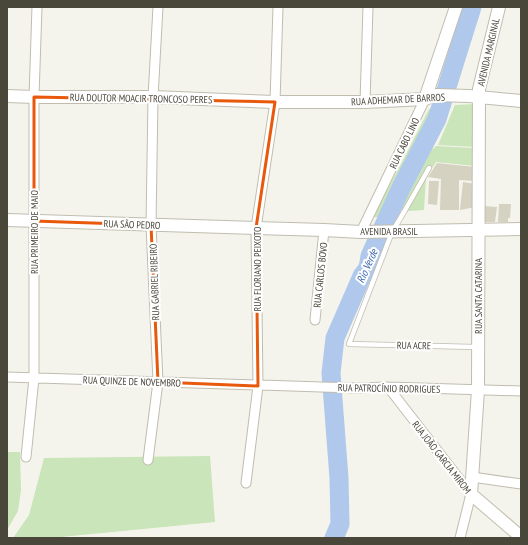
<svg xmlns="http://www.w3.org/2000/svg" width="528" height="545" viewBox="0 0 528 545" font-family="'PT Sans Narrow',sans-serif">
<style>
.green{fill:#c9e5b9}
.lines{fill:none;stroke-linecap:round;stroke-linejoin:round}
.river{stroke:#afc8ec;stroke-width:19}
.building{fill:#d6d2c2}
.service-casing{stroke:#c0bdaf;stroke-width:6}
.minor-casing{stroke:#c0bdaf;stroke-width:11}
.tertiary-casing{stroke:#c0bdaf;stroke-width:14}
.service{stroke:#fff;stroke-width:4.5}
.minor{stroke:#fff;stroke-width:9}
.tertiary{stroke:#fff;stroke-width:12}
.marked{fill:none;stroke:#e8590c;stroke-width:3;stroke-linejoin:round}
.labels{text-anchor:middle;stroke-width:4;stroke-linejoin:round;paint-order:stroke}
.street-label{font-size:10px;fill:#49463a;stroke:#fff}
.water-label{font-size:11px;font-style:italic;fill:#3b68ae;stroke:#fff}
</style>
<rect width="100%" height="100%" fill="#f5f4ec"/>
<path class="green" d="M476 104 475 147 438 145 455 105Z
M443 105 451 106 432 150 436 146 474 148 475 166 436 162 426 178 424 210 411 211 400 209 397 215H391L438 121Z
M434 108 427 127 382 217H373L405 156 429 109Z
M7 452H20L21 490 18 511 7 530Z
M210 456 215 522 51 538H13L29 515 44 458Z"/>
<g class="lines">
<path class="river" d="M334 538 340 524 339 478 331 373 335 338 362 276 368 268 370 256 401 188 437 119 472 7"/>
</g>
<path class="building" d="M437 163 475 167V181L459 180V210H440L441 179 428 177Z
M429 181H439L437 205 428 204Z
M463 182 476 184V207L460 210Z
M499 204H511L510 218H508V222H498Z
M484 206 497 207 495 222H483Z"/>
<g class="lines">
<defs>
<path id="service" d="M429 168 404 212 392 232 349 344 476 347"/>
<path id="minor" d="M365 102 368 7
M361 232 425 99
M315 320 324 230
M7 377 321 387 357 388 388 387 521 391
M388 387 471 494 460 538
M26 457 34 378V97L37 7
M148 460 158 382 151 225 153 97 158 7
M472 477 521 484
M246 483 258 386 256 228 275 102 278 7"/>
<path id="tertiary" d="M499 7 479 89 478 390 471 494 521 537
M7 96 34 97H153L275 102H365L425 99 436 95 469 96 521 101
M425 99 456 7
M7 220 256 228 324 230 361 232 521 229"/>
</defs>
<use href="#service" class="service-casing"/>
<use href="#minor" class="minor-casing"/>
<use href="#tertiary" class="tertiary-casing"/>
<use href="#service" class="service"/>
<use href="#minor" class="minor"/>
<use href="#tertiary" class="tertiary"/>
</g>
<path class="marked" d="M34 97 275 102 256 228 258 386 158 382 151 225 34 221Z"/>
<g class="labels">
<g class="street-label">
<text transform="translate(488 52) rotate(-77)" y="4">AVENIDA MARGINAL</text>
<text transform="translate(141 98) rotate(1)" y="4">RUA DOUTOR MOACIR TRONCOSO PERES</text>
<text transform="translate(398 99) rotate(-3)" y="4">RUA ADHEMAR DE BARROS</text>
<text transform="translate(404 143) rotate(-64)" y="4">RUA CABO LINO</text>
<text transform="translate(132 224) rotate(2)" y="4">RUA SÃO PEDRO</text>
<text x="389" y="235">AVENIDA BRASIL</text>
<text transform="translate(34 232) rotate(-90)" y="4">RUA PRIMEIRO DE MAIO</text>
<text transform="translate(257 269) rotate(-90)" y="4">RUA FLORIANO PEIXOTO</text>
<text transform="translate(320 275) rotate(-84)" y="4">RUA CARLOS BOVO</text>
<text transform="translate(154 282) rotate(-92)" y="4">RUA GABRIEL RIBEIRO</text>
<text transform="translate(478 296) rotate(-90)" y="4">RUA SANTA CATARINA</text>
<text transform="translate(414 345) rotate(1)" y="4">RUA ACRE</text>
<text transform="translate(132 381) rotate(2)" y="4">RUA QUINZE DE NOVEMBRO</text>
<text transform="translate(389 388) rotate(1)" y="4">RUA PATROCÍNIO RODRIGUES</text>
<text transform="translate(442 457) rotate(52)" y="4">RUA JOÃO GARCIA MIROM</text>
</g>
<g class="water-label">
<text transform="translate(367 266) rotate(-66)" y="4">Rio Verde</text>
</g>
</g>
<rect width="528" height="545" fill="none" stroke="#49463a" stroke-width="16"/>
</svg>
